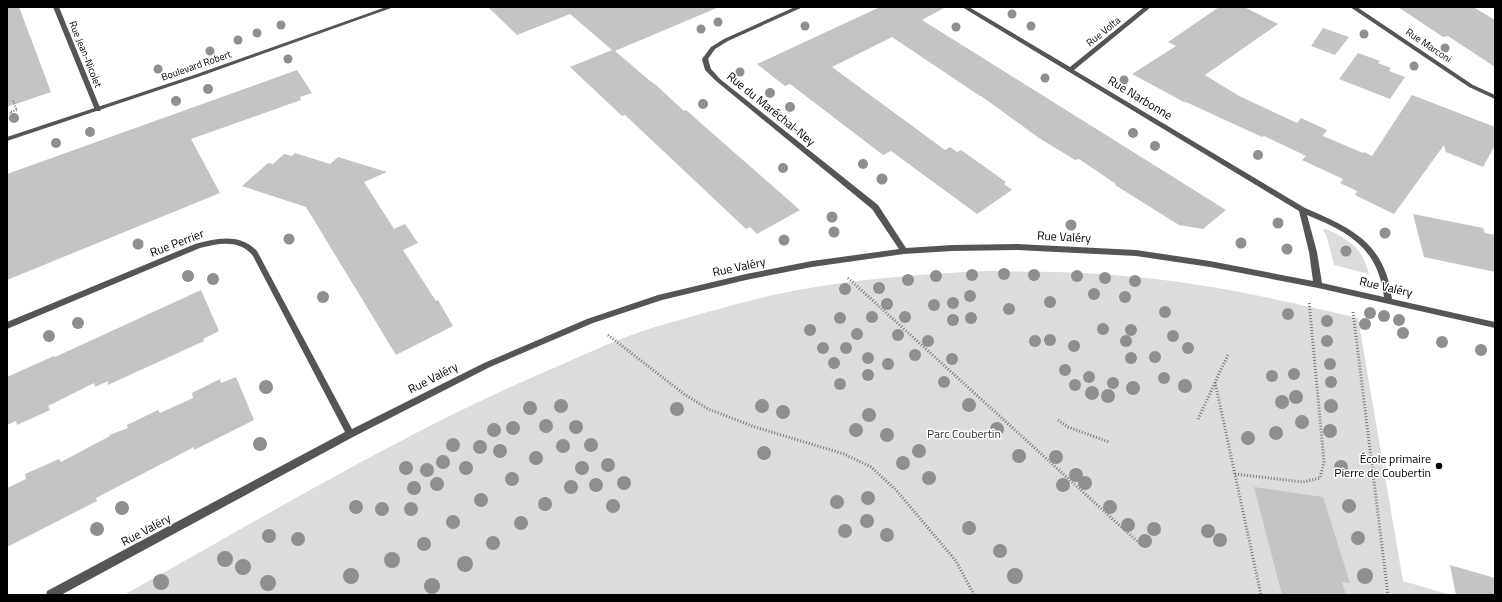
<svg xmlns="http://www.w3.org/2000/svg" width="1502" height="602" viewBox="0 0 1502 602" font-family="'Titillium Web',sans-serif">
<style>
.green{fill:#dcdcdc}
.building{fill:#c4c4c4}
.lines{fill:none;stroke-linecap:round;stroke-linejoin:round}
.path-far1{stroke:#777;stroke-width:2;stroke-dasharray:1 1.5;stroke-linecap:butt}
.path{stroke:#777;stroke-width:3;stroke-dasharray:1 2;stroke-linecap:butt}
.minor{fill:#555;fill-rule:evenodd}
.tertiary{fill:#555;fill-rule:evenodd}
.tree{fill:#8f8f8f}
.poi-dot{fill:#000;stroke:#fff;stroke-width:1.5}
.labels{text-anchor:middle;stroke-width:3;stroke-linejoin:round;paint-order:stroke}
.far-street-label{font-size:10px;fill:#000;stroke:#fff}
.street-label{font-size:12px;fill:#000;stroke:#fff}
.park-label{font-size:12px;fill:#333;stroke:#fff}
.poi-label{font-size:12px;fill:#000;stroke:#fff;text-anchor:end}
</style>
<rect width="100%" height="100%" fill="#fff"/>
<path class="green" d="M1325 229C1331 230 1336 234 1342 237 1359 248 1363 254 1369 274L1334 265 1326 234 1323 231Z
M987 271C1030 272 1072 271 1114 275 1197 281 1278 299 1358 318L1403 581 1451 595H124C262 518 397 436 542 373 580 357 616 339 655 327 694 316 734 304 773 295 843 280 916 274 987 271Z"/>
<path class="building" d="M7 7H19L51 92 7 107Z
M488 7H719L615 51 649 80 656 85 684 111 686 110 800 210 757 234 750 227 746 229 625 115 622 116 570 67 612 50 570 14 517 35Z
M880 7H946L922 20 1226 210 1203 229 1179 225 1115 185 1116 184 1079 159 1075 160 1039 138 981 96H980L892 37 832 67 945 150 950 147 957 152 961 150 1006 182 1004 184 1012 190 977 214 891 151 883 155 790 84 785 86 757 64Z
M1219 7H1244L1278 24 1205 75 1239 96 1297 123 1301 118 1327 130 1323 136 1363 153 1364 152 1372 156 1412 95 1495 127V145L1483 167 1446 152 1444 145 1394 214 1355 195 1357 191 1340 183 1343 179 1302 160 1306 156 1264 136 1262 137 1186 102H1184L1132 74 1176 46 1168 42Z
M1398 7H1473L1495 20V67L1448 36 1443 37Z
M1323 28 1349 37 1335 55 1311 46Z
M1358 53 1380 61 1378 63 1391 68 1389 71 1405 77 1390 99 1339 79Z
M297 70 312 93 300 97 301 100 191 139 220 193 7 280V174Z
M295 153 330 164 338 157 387 172 364 182 394 229 405 224 418 243 403 250 436 301 438 300 453 326 396 355 306 207 242 186 268 163 273 164 284 154 292 156Z
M1413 214 1483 228 1485 233 1495 235V272L1424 257Z
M201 290 219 331 203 339 204 341 108 385V381L95 387 94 383 48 406 50 410 17 425 16 421 7 425V377L54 356 55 357Z
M236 377 254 420 194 450V447L96 498 97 501 7 547V488L26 479 25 474 59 459 61 462 110 436 109 435 128 428 127 425 158 410 160 413 193 398 192 393 220 379 221 383Z
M1254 487 1323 497 1350 583 1342 582 1346 595H1282Z
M1450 565 1495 578V595H1456Z"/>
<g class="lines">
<path class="path-far1" d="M13 101 17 110 10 112 13 120"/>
<path class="path" d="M848 278 1139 543
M1353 312 1388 595
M608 335 684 394 708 409 755 427 844 454 871 467 896 490 956 561 974 595
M1228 355 1215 382 1261 595
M1198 419 1215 383
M1058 420 1068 427 1109 442
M1235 474 1303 482 1320 478 1324 462 1309 301"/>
<path class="minor" d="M53 7H59L101 110 100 111H96L95 110Z
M795 7H803L728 41 715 49 708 59 711 69 720 79 878 205 906 248 952 245 1017 244 1136 250 1210 261 1313 281 1309 252 1299 211 962 7H969L1070 67 1144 7H1151L1074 70 1305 208C1352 228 1385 243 1392 299L1495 322V328L1318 288 1210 267 1136 256 1017 250 952 251 904 254 812 267 746 280 662 300 593 323 490 367 353 437 61 595H46L47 591 345 432 253 256C240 239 219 243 200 248L7 329V322L195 244C216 238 240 233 257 251L352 429 484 363 587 319 658 295 746 274 812 261 899 249 872 209 716 81 705 70 702 59 711 47 724 39ZM1307 215C1349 232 1378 248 1384 297L1322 283 1317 252Z
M1350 7H1357L1473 85 1495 95V99L1469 87Z"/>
<path class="tertiary" d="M386 7H394L198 77 7 141V137L194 75Z"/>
</g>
<g class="tree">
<circle cx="1012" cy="14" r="4.5"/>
<circle cx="718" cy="22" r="4.5"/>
<circle cx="281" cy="25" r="4.5"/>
<circle cx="805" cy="26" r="4.5"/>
<circle cx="1031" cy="26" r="4.5"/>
<circle cx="956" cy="27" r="4.5"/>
<circle cx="701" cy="29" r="4.5"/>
<circle cx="257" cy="33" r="4.5"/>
<circle cx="1364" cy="34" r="4.5"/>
<circle cx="238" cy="40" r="4.5"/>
<circle cx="1445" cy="48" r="4.5"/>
<circle cx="210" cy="51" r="4.5"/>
<circle cx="288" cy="59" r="4.5"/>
<circle cx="1414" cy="66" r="4.5"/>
<circle cx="158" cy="69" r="4.5"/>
<circle cx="740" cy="72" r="4.5"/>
<circle cx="1045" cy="78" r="4.5"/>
<circle cx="1124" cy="80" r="4.5"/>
<circle cx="208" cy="89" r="5"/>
<circle cx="770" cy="93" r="5"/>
<circle cx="176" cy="101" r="5"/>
<circle cx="703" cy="104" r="5"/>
<circle cx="790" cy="107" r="5"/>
<circle cx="14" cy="118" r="5"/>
<circle cx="90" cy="132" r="5"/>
<circle cx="1133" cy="133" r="5"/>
<circle cx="56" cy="143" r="5"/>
<circle cx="1155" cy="146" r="5"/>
<circle cx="1258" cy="155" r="5"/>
<circle cx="863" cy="164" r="5"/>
<circle cx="783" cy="168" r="5"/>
<circle cx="882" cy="179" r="5.5"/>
<circle cx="832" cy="217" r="5.5"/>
<circle cx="1278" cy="223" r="5.5"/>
<circle cx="1071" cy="225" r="5.5"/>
<circle cx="834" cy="232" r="5.5"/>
<circle cx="1385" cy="233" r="5.5"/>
<circle cx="289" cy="239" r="5.5"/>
<circle cx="784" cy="240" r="5.5"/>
<circle cx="1241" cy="243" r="5.5"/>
<circle cx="138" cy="244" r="5.5"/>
<circle cx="1287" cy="249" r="5.5"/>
<circle cx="1346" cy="251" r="5.5"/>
<circle cx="1004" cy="274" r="6"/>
<circle cx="972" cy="275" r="6"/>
<circle cx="1034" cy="275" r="6"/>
<circle cx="188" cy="276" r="6"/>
<circle cx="936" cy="276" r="6"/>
<circle cx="1077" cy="276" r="6"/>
<circle cx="1105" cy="278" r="6"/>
<circle cx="213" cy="279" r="6"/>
<circle cx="908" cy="280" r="6"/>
<circle cx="1135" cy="281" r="6"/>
<circle cx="879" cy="288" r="6"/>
<circle cx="845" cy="289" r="6"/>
<circle cx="1094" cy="294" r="6"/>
<circle cx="970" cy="296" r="6"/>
<circle cx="323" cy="297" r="6"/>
<circle cx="1125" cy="297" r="6"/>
<circle cx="1050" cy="302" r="6"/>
<circle cx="953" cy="303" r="6"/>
<circle cx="887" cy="304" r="6"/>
<circle cx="934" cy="305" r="6"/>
<circle cx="1009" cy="309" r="6"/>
<circle cx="1165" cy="312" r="6"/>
<circle cx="1370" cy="313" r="6"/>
<circle cx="1288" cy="314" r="6"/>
<circle cx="1384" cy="316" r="6"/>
<circle cx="872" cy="317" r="6"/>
<circle cx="905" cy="317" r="6"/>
<circle cx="840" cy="318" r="6"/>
<circle cx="971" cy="318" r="6"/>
<circle cx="953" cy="320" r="6"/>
<circle cx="1399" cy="320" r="6"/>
<circle cx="1327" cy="321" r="6"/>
<circle cx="78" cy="323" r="6"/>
<circle cx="1365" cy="324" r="6"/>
<circle cx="1103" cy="329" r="6"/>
<circle cx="810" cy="330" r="6"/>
<circle cx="1131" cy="330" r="6"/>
<circle cx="1403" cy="333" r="6"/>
<circle cx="857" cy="334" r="6"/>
<circle cx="898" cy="335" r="6"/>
<circle cx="49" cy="336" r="6"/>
<circle cx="1173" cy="336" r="6"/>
<circle cx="1050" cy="340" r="6"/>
<circle cx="928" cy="341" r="6"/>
<circle cx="1035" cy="341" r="6"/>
<circle cx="1126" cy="341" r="6"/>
<circle cx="1327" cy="341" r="6"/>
<circle cx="1442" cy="342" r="6"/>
<circle cx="1074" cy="346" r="6"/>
<circle cx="823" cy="348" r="6"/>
<circle cx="846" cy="348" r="6"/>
<circle cx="1188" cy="348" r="6"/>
<circle cx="1481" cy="350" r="6"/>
<circle cx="915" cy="355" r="6"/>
<circle cx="1155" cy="357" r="6"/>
<circle cx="868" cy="358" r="6"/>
<circle cx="1131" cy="358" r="6"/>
<circle cx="952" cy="359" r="6"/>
<circle cx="834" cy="363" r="6"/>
<circle cx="888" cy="364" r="6"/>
<circle cx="1330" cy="364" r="6"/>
<circle cx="1065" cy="370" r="6"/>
<circle cx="1294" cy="374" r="6"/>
<circle cx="868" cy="375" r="6"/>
<circle cx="1272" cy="376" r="6"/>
<circle cx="1089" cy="377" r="6"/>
<circle cx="1164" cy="378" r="6"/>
<circle cx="944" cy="382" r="6"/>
<circle cx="1331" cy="382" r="6"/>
<circle cx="1113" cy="383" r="6"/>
<circle cx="840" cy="384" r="6"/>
<circle cx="1075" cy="385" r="6"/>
<circle cx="1185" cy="386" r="7"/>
<circle cx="266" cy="387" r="7"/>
<circle cx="1133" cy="388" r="7"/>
<circle cx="1092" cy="393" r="7"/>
<circle cx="1108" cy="396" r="7"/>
<circle cx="1296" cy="397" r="7"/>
<circle cx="1282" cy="402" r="7"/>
<circle cx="969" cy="405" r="7"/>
<circle cx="561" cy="406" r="7"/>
<circle cx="762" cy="406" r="7"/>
<circle cx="1331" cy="406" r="7"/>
<circle cx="530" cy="408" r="7"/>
<circle cx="677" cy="409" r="7"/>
<circle cx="783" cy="412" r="7"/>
<circle cx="869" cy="415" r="7"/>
<circle cx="1302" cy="422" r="7"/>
<circle cx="546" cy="426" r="7"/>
<circle cx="576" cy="427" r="7"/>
<circle cx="513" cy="428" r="7"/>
<circle cx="997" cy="429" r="7"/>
<circle cx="494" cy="430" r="7"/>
<circle cx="856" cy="430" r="7"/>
<circle cx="1330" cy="431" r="7"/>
<circle cx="1276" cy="433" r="7"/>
<circle cx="887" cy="435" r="7"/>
<circle cx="1248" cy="438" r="7"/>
<circle cx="260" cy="444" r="7"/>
<circle cx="453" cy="445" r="7"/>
<circle cx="591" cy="445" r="7"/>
<circle cx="563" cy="446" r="7"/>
<circle cx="480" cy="447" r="7"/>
<circle cx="500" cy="451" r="7"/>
<circle cx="919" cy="451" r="7"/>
<circle cx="764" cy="453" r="7"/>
<circle cx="1019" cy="456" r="7"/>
<circle cx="1056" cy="457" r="7"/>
<circle cx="536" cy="458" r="7"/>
<circle cx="443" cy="462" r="7"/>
<circle cx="903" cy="463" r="7"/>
<circle cx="608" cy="465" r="7"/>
<circle cx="1341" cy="467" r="7"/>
<circle cx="406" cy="468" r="7"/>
<circle cx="466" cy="468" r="7"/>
<circle cx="582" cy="468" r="7"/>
<circle cx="427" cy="470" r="7"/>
<circle cx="1076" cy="475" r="7"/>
<circle cx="929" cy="478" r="7"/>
<circle cx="512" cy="479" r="7"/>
<circle cx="624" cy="483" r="7"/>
<circle cx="1085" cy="483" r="7"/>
<circle cx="437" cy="484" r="7"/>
<circle cx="596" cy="485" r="7"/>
<circle cx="1063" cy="485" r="7"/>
<circle cx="571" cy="487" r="7"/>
<circle cx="414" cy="488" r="7"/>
<circle cx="868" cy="498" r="7"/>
<circle cx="481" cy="500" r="7"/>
<circle cx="837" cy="502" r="7"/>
<circle cx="545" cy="504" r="7"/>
<circle cx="613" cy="506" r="7"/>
<circle cx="1349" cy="506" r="7"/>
<circle cx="356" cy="507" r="7"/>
<circle cx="1110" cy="507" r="7"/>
<circle cx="122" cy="508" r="7"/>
<circle cx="382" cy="509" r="7"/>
<circle cx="411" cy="509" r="7"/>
<circle cx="867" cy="521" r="7"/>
<circle cx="453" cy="522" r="7"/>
<circle cx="521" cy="523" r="7"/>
<circle cx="1128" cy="525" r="7"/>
<circle cx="969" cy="528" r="7"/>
<circle cx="97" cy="529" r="7"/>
<circle cx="1154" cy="529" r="7"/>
<circle cx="845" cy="531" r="7"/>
<circle cx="1208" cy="531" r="7"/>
<circle cx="887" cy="535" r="7"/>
<circle cx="269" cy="536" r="7"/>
<circle cx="1358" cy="538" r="7"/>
<circle cx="298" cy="539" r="7"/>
<circle cx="1220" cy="540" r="7"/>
<circle cx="1145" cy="541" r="7"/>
<circle cx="493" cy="543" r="7"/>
<circle cx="424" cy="544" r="7"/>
<circle cx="1000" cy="551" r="7"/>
<circle cx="225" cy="559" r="8"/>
<circle cx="392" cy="560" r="8"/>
<circle cx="465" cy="564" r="8"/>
<circle cx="243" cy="567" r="8"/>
<circle cx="351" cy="576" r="8"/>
<circle cx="1015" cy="576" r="8"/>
<circle cx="1365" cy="576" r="8"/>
<circle cx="161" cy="582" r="8"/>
<circle cx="268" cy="583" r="8"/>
<circle cx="432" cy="586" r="8"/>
</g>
<circle class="poi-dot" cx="1439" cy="466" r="4"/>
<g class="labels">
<g class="far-street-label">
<text transform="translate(1103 31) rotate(-39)" y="4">Rue Volta</text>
<text transform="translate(1429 45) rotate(34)" y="4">Rue Marconi</text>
<text transform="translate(86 54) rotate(68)" y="4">Rue Jean-Nicolet</text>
<text transform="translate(196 65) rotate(-19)" y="4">Boulevard Robert</text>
</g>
<g class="street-label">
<text transform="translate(1140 98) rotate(31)" y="4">Rue Narbonne</text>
<text transform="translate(771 109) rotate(39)" y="4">Rue du Maréchal-Ney</text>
<text transform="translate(1064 237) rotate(3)" y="4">Rue Valéry</text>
<text transform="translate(177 243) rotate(-21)" y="4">Rue Perrier</text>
<text transform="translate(739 267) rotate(-12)" y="4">Rue Valéry</text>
<text transform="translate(1386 287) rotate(13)" y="4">Rue Valéry</text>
<text transform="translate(433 378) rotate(-27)" y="4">Rue Valéry</text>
<text transform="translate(146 530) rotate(-28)" y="4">Rue Valéry</text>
</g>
<g class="park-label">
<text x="964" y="438">Parc Coubertin</text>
</g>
<g class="poi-label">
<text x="1431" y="463">École primaire<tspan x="1431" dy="14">Pierre de Coubertin</tspan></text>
</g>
</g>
<rect width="1502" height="602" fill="none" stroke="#000000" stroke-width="16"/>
</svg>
